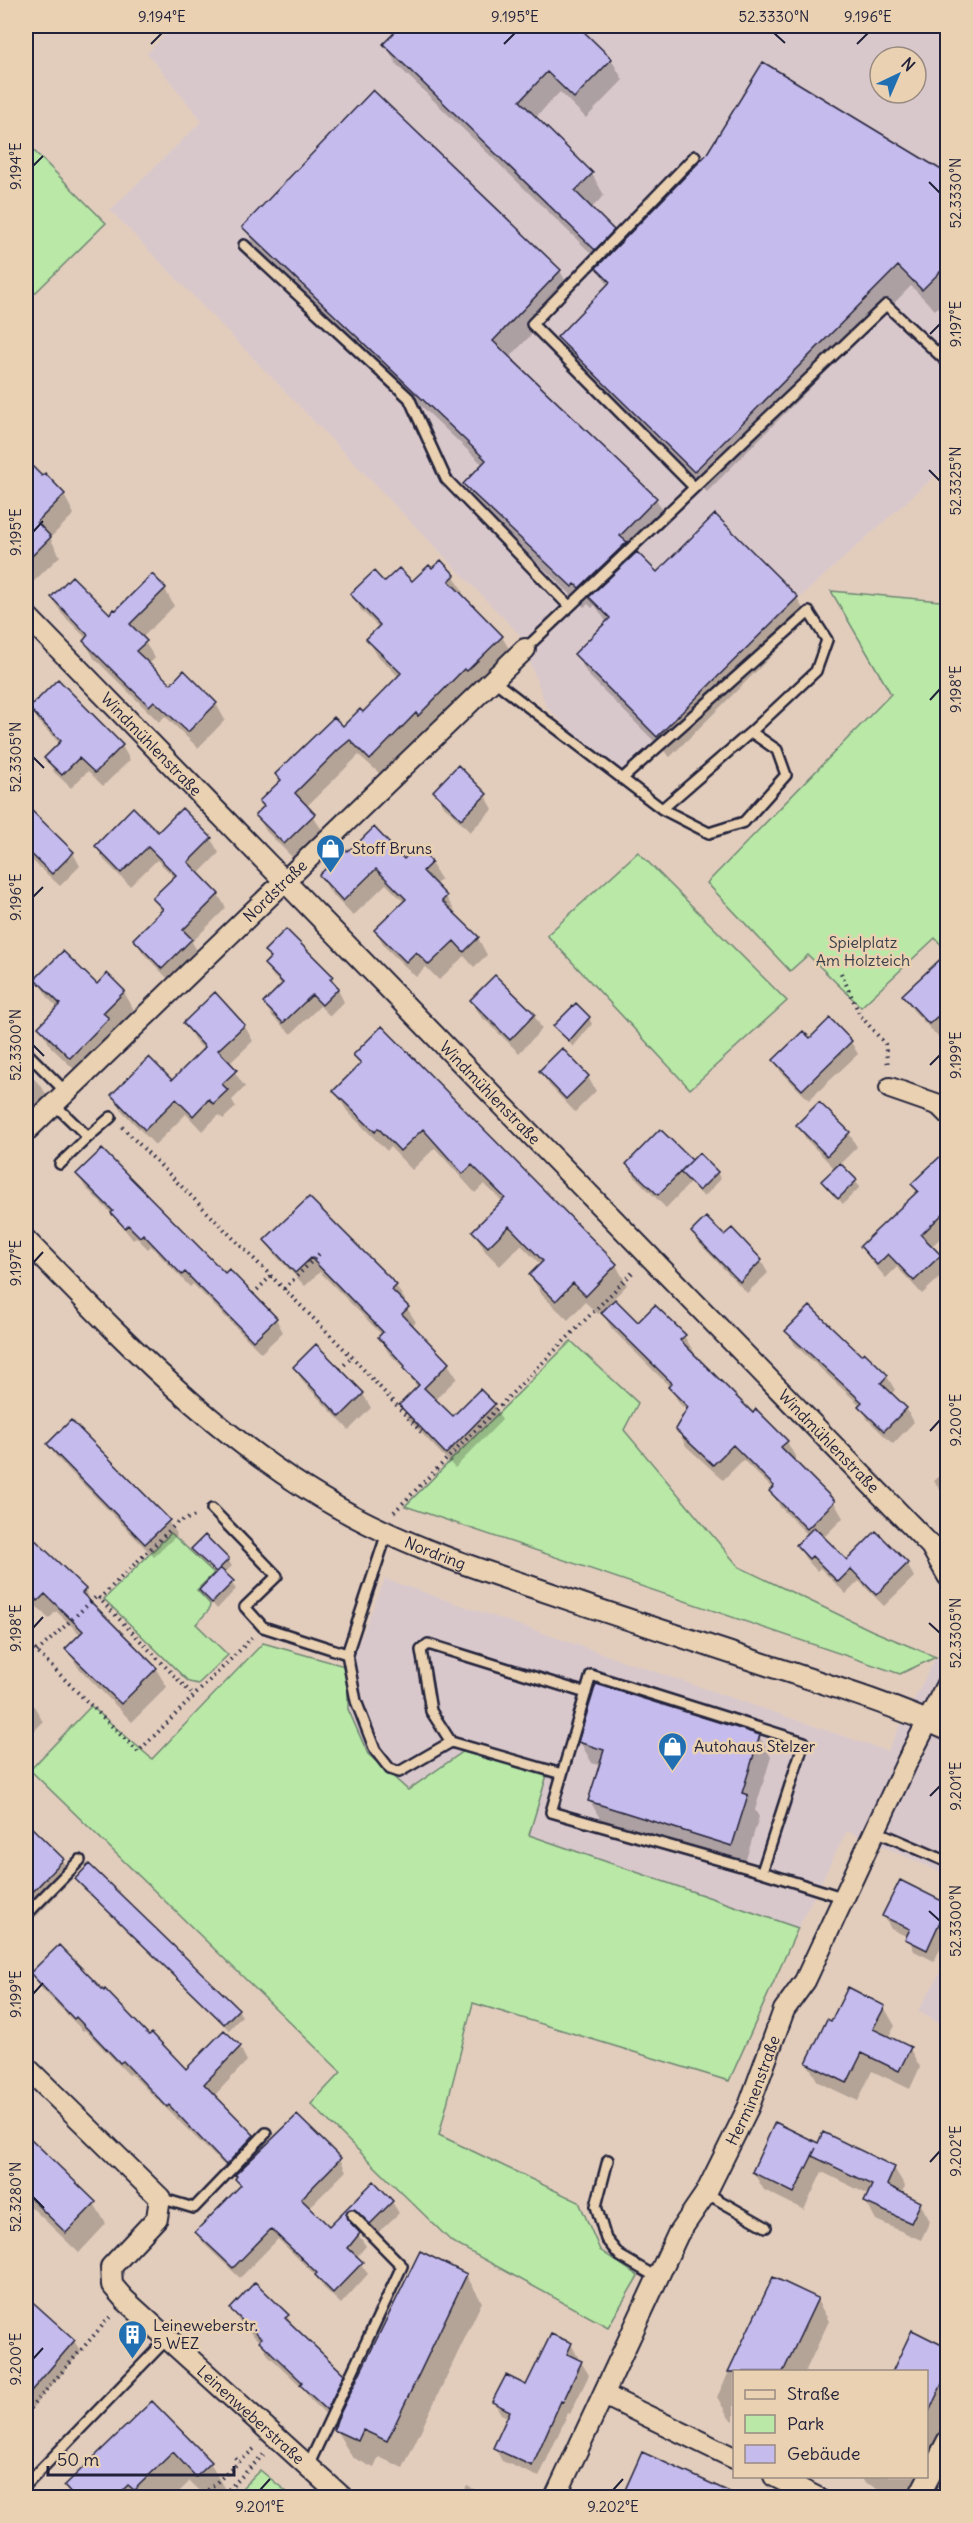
<svg xmlns="http://www.w3.org/2000/svg" width="973" height="2523" viewBox="0 0 973 2523" font-family="Delius,sans-serif">
<style>
.built{fill:#d9c8cb;fill-rule:evenodd}
.green{fill:#b9e8a7;stroke:#6e8571;stroke-width:1.5}
.shadow{fill:#0003}
.building{fill:#c5bbed;stroke:#22223b;stroke-width:1.5}
.lines{fill:none;stroke-linecap:round;stroke-linejoin:round}
.service-casing{stroke:#22223b;stroke-width:14}
.minor-casing{stroke:#22223b;stroke-width:24}
.path{stroke:#22223b;stroke-width:4;stroke-dasharray:1.5 4.5;stroke-linecap:butt}
.service{stroke:#e9d1b1;stroke-width:9}
.minor{stroke:#e9d1b1;stroke-width:20}
.ticks{fill:none;stroke:#22223b;stroke-width:2}
.labels{text-anchor:middle;stroke-width:5;stroke-linejoin:round;paint-order:stroke}
.street-label{font-size:16px;fill:#22223b;stroke:#e9d1b1}
.poi-label{font-size:16px;fill:#22223b;stroke:#e9d1b1;text-anchor:start}
.park-label{font-size:16px;fill:#39404b;stroke:#e9d1b1}
.neatline{fill:none;stroke:#22223b;stroke-width:2}
.ticks-label{font-size:15px;text-anchor:middle;fill:#22223b}
</style>
<rect width="100%" height="100%" fill="#e2cdbd"/>
<filter id="ink" filterUnits="userSpaceOnUse"><feTurbulence type="fractalNoise" baseFrequency=".0167" numOctaves="2"/><feDisplacementMap in="SourceGraphic" scale="12" xChannelSelector="R" yChannelSelector="G"/><feConvolveMatrix kernelMatrix="1 2 1 2 8 2 1 2 1" color-interpolation-filters="sRGB"/></filter>
<g filter="url(#ink)">
<path class="built" d="M173 26H947V465L806 592 620 774 599 761 546 706 520 635 110 210 202 121 147 53ZM880 57H916V93H880Z
M385 1579 887 1751 936 1657 947 1648V1875L847 1831 798 1928 528 1835 547 1775 464 1751 408 1791 368 1754 348 1709V1667Z
M947 1961V2028L918 2011Z"/>
<path class="green" d="M26 143 106 223 31 297 26 291Z
M831 591 940 601 947 594V951L935 938 861 1007 808 955 790 971 707 883 891 694Z
M638 852 787 1001 690 1089 547 935Z
M571 1341 638 1403 624 1430 739 1567 873 1631 936 1657 900 1674 405 1506Z
M171 1533 214 1573 197 1590 210 1604 209 1610 196 1624 228 1655 198 1684 189 1682 104 1599Z
M263 1643 348 1667V1709L368 1754 408 1790 464 1751 547 1775 529 1835 798 1928 729 2081 473 2003 439 2135 579 2202 600 2250 638 2276 608 2327 452 2242 311 2104 341 2072 30 1770 91 1706 152 1759Z
M260 2470 293 2497H233Z"/>
<path class="shadow" d="M399 26H576L611 59 623 80 586 118 560 92 535 118 592 174 604 195 591 209 613 231 621 244 948 176V297L935 310 911 286 707 492 571 358 559 337 608 286 598 268 602 264 397 65 385 44 401 27Z
M373 92 560 271 572 292 509 358 656 499 668 520 636 553 657 574 797 598 809 619 670 757 588 675 576 654 607 623 595 605 592 608 588 604 584 607 477 505 465 484 483 465 256 248 244 227Z
M26 461 42 478 64 495 74 514 50 538 60 556 26 589Z
M441 562 454 576 463 592 460 595 502 637 511 652 476 686 474 684 428 730 426 728 380 774 359 755 306 807 323 831 294 859 266 831 257 815 264 808 260 801 281 781 277 774 363 714 399 677 377 655 368 639 379 628 361 610 352 594 384 584 412 583Z
M165 589 174 606 142 638 155 658 148 665 171 686 216 704 225 720 198 748 165 716 159 722 94 658 84 641 87 639 62 614 52 598 110 616Z
M31 708 122 746 130 760 103 786 88 771 71 788 54 772 46 758 60 744 39 722Z
M435 791 485 795 493 809 470 832 443 805Z
M28 809 73 853 80 866 60 886 26 855V811Z
M182 810 211 839 219 853 198 874 218 894 226 908 192 942 199 954 171 982 143 953 135 939 162 912 154 899 175 878 157 860 130 886 104 860 96 846 157 834Z
M417 848 431 863 441 879 435 885 446 897 456 913 454 914 478 938 487 955 474 967 464 956 439 980 426 967 416 977 385 947 376 931 404 902 386 884 353 916 330 892 321 876 404 861Z
M266 951 332 977 344 1002 330 1016 320 1006 291 1034 272 1016 265 1003 283 986 273 976 266 964 271 960Z
M948 971V1028L938 1037 912 1009 903 995Z
M107 976 124 992 135 1012 82 1077 51 1047 40 1027 58 1008 49 999 37 979 97 986Z
M495 977 534 1015 542 1029 519 1053 480 1015 472 1001Z
M589 1018 592 1024 573 1047 555 1027Z
M830 1020 851 1042 858 1054 809 1100 781 1072 774 1060 810 1040Z
M185 1023 244 1025 253 1041 229 1064 245 1087 232 1100 236 1107 223 1119 219 1115 202 1131 186 1114 155 1145 122 1111 113 1095 172 1082 204 1050 194 1039Z
M562 1051 588 1077 596 1091 575 1112 549 1085 541 1071Z
M355 1055 616 1265 627 1285 613 1299 638 1324 684 1336 694 1352 692 1354 753 1415 787 1442 796 1458 793 1461 834 1502 843 1518 823 1538 847 1562 907 1564 914 1577 884 1606 859 1581 846 1594 820 1568 817 1571 805 1558 798 1545 808 1535 780 1507 771 1491 773 1489 743 1460 723 1480 686 1446 677 1429 687 1411 679 1403 670 1387 612 1329 601 1311 598 1314 585 1302 568 1320 542 1295 531 1276 541 1265 521 1245 500 1266 485 1251 474 1231 503 1202 484 1184 475 1193 435 1148 412 1170 390 1147 387 1151 347 1111 335 1091 361 1065Z
M26 1071 42 1087 51 1103 26 1129Z
M819 1104 849 1133 857 1147 840 1164 860 1187 843 1204 823 1182 835 1169 806 1139 798 1125Z
M691 1161 717 1173 721 1179 704 1197 690 1183 666 1208 636 1178 628 1164Z
M948 1164V1231L931 1247 940 1256 948 1270 922 1294 897 1267 886 1278 870 1260 862 1246 918 1193 913 1184Z
M78 1174 225 1275 276 1319 283 1332 261 1353 193 1284 190 1287 151 1246 148 1249 136 1237 133 1240 115 1217 85 1187Z
M309 1199 396 1286 405 1300 403 1302 416 1322 412 1326 448 1364 457 1378 435 1400 453 1418 494 1405 502 1420 455 1468 409 1420 401 1405 418 1388 405 1370 388 1352 380 1337 382 1335 320 1272 305 1286 275 1255 266 1241Z
M693 1233 724 1238 761 1261 768 1273 747 1293 700 1244Z
M787 1331 861 1357 887 1376 895 1390 891 1394 906 1408 914 1422 893 1444 868 1420 861 1406 795 1345Z
M316 1346 363 1394 371 1408 349 1430 303 1382 295 1368Z
M49 1444 168 1521 177 1535 154 1557 57 1458Z
M948 1468V1501L934 1481Z
M26 1499 31 1508 26 1514Z
M26 1533 85 1590 95 1608 156 1669 167 1687 132 1722 78 1667 67 1649 81 1635 56 1611 49 1619 37 1607 26 1588 29 1585 26 1582Z
M193 1549 228 1560 232 1566 224 1574 236 1589 217 1609 201 1590 216 1574Z
M26 1682 30 1689 26 1693Z
M26 1698 34 1706 43 1722 26 1739Z
M759 1736 771 1757 755 1810 759 1817 744 1866 602 1822 590 1801 601 1766 592 1763 580 1742Z
M26 1824 63 1860 73 1878 26 1927Z
M76 1879 238 2010 242 2016 229 2030 80 1885Z
M948 1888V1934L934 1961 914 1951 908 1937 891 1929 884 1916 941 1902Z
M32 1973 149 2037 186 2071 240 2047 247 2061 214 2096 253 2136 262 2151 340 2159 346 2171 309 2208 329 2228 374 2183 392 2202 399 2213 377 2234 362 2220 353 2222V2227L366 2246 356 2258 368 2274 341 2304 323 2287 316 2276 278 2239 240 2278 204 2244 197 2232 241 2187 235 2176 131 2074 129 2075 85 2030 83 2031 40 1987Z
M884 2007 895 2026 885 2043 910 2049 920 2067 910 2089 872 2071 858 2101 818 2082 807 2063 831 2023Z
M26 2136 94 2203 106 2224 79 2253 26 2202Z
M819 2145 894 2168 905 2186 901 2194 920 2203 930 2221 921 2240 876 2220 866 2202 869 2195 822 2172 804 2210 764 2190 753 2172Z
M466 2275 482 2302 403 2468 379 2457 374 2468 352 2457 336 2430 348 2403 345 2402 335 2423 310 2399 303 2388 268 2355 262 2344 240 2323 232 2309 287 2316 295 2330 343 2375 352 2392Z
M773 2279 817 2300 829 2321 805 2372H734V2421L729 2418 717 2397Z
M26 2298 74 2341 81 2352 26 2415Z
M571 2344 578 2357 577 2360 581 2362 589 2375 570 2414 568 2413 539 2477 502 2461 495 2448 509 2418 501 2414 494 2402 527 2387Z
M948 2349V2417L926 2461V2372Z
M152 2403 210 2463 227 2493 222 2498H206L190 2481 173 2498H72L66 2486Z
M861 2476H919L910 2498H898L864 2482Z
M467 2486 494 2498H461Z
M627 2490 738 2498H631Z"/>
<path class="building" d="M401 26H578L612 59 574 98 547 72 520 101 593 173 575 191 614 230 595 250 383 44Z
M763 62 948 174V264L922 290 898 266 694 472 557 337 610 282 596 268 706 155Z
M373 90 561 270 493 341 657 498 620 536 627 542 579 588 575 584 572 587 463 484 486 460 242 227Z
M26 460 42 476 45 473 65 494 37 522 51 537 26 562Z
M715 514 798 597 657 737 574 654 610 618 589 597 637 552 657 572Z
M441 560 455 575 449 581 503 636 467 671 464 669 418 716 416 713 370 760 350 740 338 750 295 793 315 814 284 844 255 815 264 806 259 801 281 780 275 774 334 717 343 726 360 709 363 712 401 673 366 639 380 625 350 594 374 571 384 582 399 568 412 581 429 565 432 568Z
M152 574 166 588 130 624 147 641 136 651 171 684 184 670 217 703 188 732 154 701 149 706 115 673 83 641 88 635 51 597 72 576 110 614 114 609 116 610Z
M58 679 123 745 95 773 79 758 62 775 44 758 61 741 29 708Z
M458 765 487 794 461 819 433 791Z
M26 805 74 852 52 874 26 849Z
M133 807 158 832 182 808 212 838 188 862 219 894 183 930 192 939 162 969 133 939 163 909 152 898 176 875 148 847 121 873 95 846Z
M374 827 404 859 417 846 432 862 423 871 447 896 442 901 479 937 464 952 454 941 429 965 416 952 406 962 374 930 406 899 376 869 343 901 319 875 345 850 347 851 356 845Z
M286 929 333 976 330 979 339 988 322 1005 312 995 283 1023 263 1003 283 983 264 964 271 957 264 951Z
M63 951 97 984 107 973 125 991 103 1013 109 1018 70 1058 38 1027 60 1004 35 979Z
M948 952V1007L929 1024 902 995Z
M495 975 535 1014 510 1040 470 1000Z
M215 992 245 1025 218 1050 237 1070 222 1084 228 1090 213 1104 209 1099 193 1116 176 1099 145 1130 111 1095 149 1057 172 1080 205 1047 183 1023Z
M576 1003 590 1017 569 1041 553 1026Z
M830 1018 852 1041 802 1090 773 1060 803 1031 810 1038Z
M382 1026 617 1264 586 1296 573 1283 556 1301 529 1275 543 1261 509 1226 488 1247 472 1231 505 1198 472 1165 463 1174 423 1129 400 1151 378 1128 375 1132 333 1091 361 1063 353 1055Z
M562 1048 589 1076 566 1099 539 1071Z
M819 1102 850 1132 827 1156 796 1125Z
M660 1129 692 1160 658 1195 626 1164Z
M102 1149 225 1273 229 1269 277 1318 253 1341 185 1272 182 1275 143 1234 140 1237 128 1225 125 1228 111 1213 113 1211 76 1174Z
M948 1149V1209L921 1235 941 1255 914 1281 888 1254 877 1265 860 1246 918 1191 911 1184Z
M699 1153 718 1172 699 1191 680 1172Z
M840 1163 857 1180 838 1199 821 1181Z
M309 1197 397 1285 392 1290 409 1307 402 1314 449 1363 424 1388 453 1416 480 1389 495 1404 446 1454 399 1405 419 1385 403 1368 405 1366 378 1337 383 1332 311 1258 295 1273 264 1240Z
M706 1217 724 1235 732 1228 762 1260 740 1282 691 1232Z
M615 1299 638 1322 655 1305 686 1335 680 1340 753 1413 756 1409 788 1441 781 1447 835 1501 807 1529 769 1491 774 1486 733 1445 713 1465 675 1429 688 1407 668 1387 672 1383 601 1313Z
M810 1306 861 1355 864 1352 888 1375 881 1383 907 1408 884 1431 858 1406 862 1402 785 1331Z
M316 1344 364 1393 340 1417 293 1367Z
M71 1420 170 1520 145 1544 47 1444Z
M814 1527 847 1560 876 1531 908 1563 876 1595 851 1569 838 1582 812 1556 809 1559 796 1545Z
M26 1531 86 1589 82 1593 157 1668 121 1704 65 1649 83 1631 45 1594 38 1601 26 1589Z
M205 1535 229 1559 216 1572 191 1549Z
M220 1568 234 1581 212 1603 199 1590Z
M596 1684 760 1735 742 1793 748 1795 732 1846 588 1801 604 1750 578 1742Z
M26 1822 64 1859 26 1899Z
M89 1864 239 2009 224 2024 75 1879Z
M900 1880 948 1904 927 1950 905 1939 910 1929 882 1916Z
M59 1945 104 1991 105 1989 149 2035 152 2033 186 2069 224 2030 241 2046 204 2084 254 2135 226 2165 169 2105 167 2107 123 2061 120 2063 76 2017 74 2019 30 1973Z
M848 1987 885 2006 873 2029 911 2047 899 2071 862 2053 847 2083 806 2063 827 2019 831 2021Z
M297 2115 341 2158 301 2199 329 2226 374 2181 393 2201 370 2224 354 2209 347 2211V2219L360 2233 348 2248 363 2262 333 2293 315 2275 317 2273 271 2229 233 2268 195 2232 241 2185 235 2179 237 2176 235 2175Z
M775 2122 818 2143 823 2132 895 2167 887 2185 921 2202 911 2223 864 2202 872 2185 812 2156 816 2148 794 2193 752 2172Z
M26 2134 96 2202 66 2233 26 2194Z
M420 2251 467 2274 387 2441 363 2430 358 2441 334 2430 337 2420Z
M773 2277 818 2298 783 2372H728Z
M255 2282 289 2315 285 2318 344 2374 327 2410 300 2385 302 2382 259 2341 261 2338 230 2309Z
M26 2296 75 2340 26 2397Z
M912 2330 948 2348V2371L927 2416V2372H892Z
M551 2334 572 2343 567 2354 582 2361 563 2402 561 2401 532 2466 493 2448 510 2411 492 2402 506 2375 526 2385Z
M152 2401 212 2462 196 2477 173 2452 134 2490 128 2485 115 2498H75L64 2486Z
M642 2452 743 2498H641L625 2490Z"/>
<g class="lines">
<defs>
<path id="service" d="M244 245 409 398 446 479 569 606
M694 487 532 324 695 156
M525 649 886 305 948 363
M493 680 662 809 709 833 744 822 786 775 777 750 751 732 662 809
M622 779 809 612 827 640 816 671 751 732
M26 1052 66 1092
M54 1104 88 1137 60 1164
M88 1137 111 1117
M212 1509 277 1576 245 1607 263 1627 347 1654
M387 1533 347 1654 356 1701 375 1750 390 1769 399 1772 451 1742
M562 1774 451 1742 431 1711 421 1650 428 1644 586 1693
M876 1831 948 1862
M762 1872 804 1742 591 1675 551 1812 762 1872 845 1898
M26 1915 80 1860
M608 2160 596 2206 606 2239 620 2256 658 2278
M706 2193 766 2227
M160 2198 194 2208 266 2133
M308 2466 402 2266 352 2215
M26 2485 167 2339"/>
<g id="minor">
<path id="s1" d="M26 615 931 1546 948 1576"/>
<path d="M890 1088 939 1105 948 1114"/>
<path id="s2" d="M26 1131 525 649"/>
<path id="s3" d="M26 1240C130 1347 233 1457 369 1524 421 1550 475 1568 529 1586 608 1613 687 1639 767 1665 828 1685 889 1703 948 1730"/>
<path id="s4" d="M26 2067 160 2198 157 2218 111 2267 112 2285 125 2300 343 2498"/>
<path d="M604 2395 734 2458"/>
<path d="M774 2476 818 2498"/>
<path id="s5" d="M555 2498 678 2234 706 2193 749 2106 784 2010 805 1981 907 1762 948 1682"/>
<path d="M918 2498 948 2440"/>
</g>
</defs>
<use href="#service" class="service-casing"/>
<use href="#minor" class="minor-casing"/>
<path class="path" d="M841 973 860 1015 885 1044 888 1066
M122 1127 352 1357 422 1433
M284 1289 320 1253 318 1251
M253 1294 271 1276
M340 1369 352 1357
M394 1512 634 1271
M99 1599 178 1522 198 1515
M26 1641 138 1752 252 1638
M37 1652 97 1596 194 1696
M26 2413 110 2317
M235 2457 239 2462
M144 2496 160 2498
M199 2498 256 2447
M220 2498 264 2454"/>
<use href="#service" class="service"/>
<use href="#minor" class="minor"/>
</g>
</g>
<path class="ticks" d="M774 33 785 43M151 44 162 33M504 44 515 33M857 44 868 33M33 166 43 156M929 182 940 193M930 334 940 324M929 470 940 481M33 532 43 521M930 700 940 689M33 757 44 768M33 897 43 887M33 1045 44 1056M930 1065 940 1055M33 1263 43 1252M930 1431 940 1420M929 1623 940 1633M33 1628 43 1617M930 1796 940 1786M929 1911 940 1921M33 1994 43 1983M930 2162 940 2151M33 2197 44 2208M33 2359 43 2348M260 2490 270 2479M613 2490 623 2479"/>
<defs>
<symbol id="shop-pin" viewBox="-11 -11 22 30"><path d="M0 17L-7.5 6A9.5 9.5 0 1 1 7.5 6Z" fill="#1f6fb2" stroke="#e9d1b1"/><path d="M-5-2.5h2.3a2.7 3.5 0 0 1 5.4 0H5L5.5 6h-11ZM-1.5-2.5h3a1.5 2.3 0 0 0-3 0Z" fill="#fff"/></symbol>
<symbol id="building-pin" viewBox="-11 -11 22 30"><path d="M0 17L-7.5 6A9.5 9.5 0 1 1 7.5 6Z" fill="#1f6fb2" stroke="#e9d1b1"/><path d="M-4-6H4V6H1V3H-1V6H-4ZM-2.5-4.3h1.7v1.8h-1.7ZM.8-4.3h1.7v1.8H.8ZM-2.5-1h1.7V.8h-1.7ZM.8-1h1.7V.8H.8Z" fill="#fff"/></symbol>
</defs>
<g fill-rule="evenodd">
<use href="#shop-pin" x="314" y="832" width="33" height="45"/>
<use href="#shop-pin" x="656" y="1730" width="33" height="45"/>
<use href="#building-pin" x="116" y="2318" width="33" height="45"/>
</g>
<g class="labels">
<g class="street-label">
<text dy="6" stroke="none"><textPath href="#s1" startOffset="180">Windmühlenstraße</textPath></text>
<text dy="6" stroke="none"><textPath href="#s2" startOffset="346">Nordstraße</textPath></text>
<text dy="6" stroke="none"><textPath href="#s1" startOffset="666">Windmühlenstraße</textPath></text>
<text dy="6" stroke="none"><textPath href="#s1" startOffset="1152">Windmühlenstraße</textPath></text>
<text dy="6" stroke="none"><textPath href="#s3" startOffset="520">Nordring</textPath></text>
<text dy="6" stroke="none"><textPath href="#s5" startOffset="454">Herminenstraße</textPath></text>
<text dy="6" stroke="none"><textPath href="#s4" startOffset="483">Leinenweberstraße</textPath></text>
</g>
<g class="poi-label">
<text x="352" y="854">Stoff Bruns</text>
<text x="694" y="1752">Autohaus Stelzer</text>
<text x="153" y="2331">Leineweberstr.<tspan x="153" dy="18">5 WEZ</tspan></text>
</g>
<g class="park-label">
<text x="863" y="948">Spielplatz<tspan x="863" dy="18">Am Holzteich</tspan></text>
</g>
</g>
<rect width="973" height="2523" fill="none" stroke="#e9d1b1" stroke-width="66"/>
<rect x="733" y="2370" width="195" height="108" fill="#e9d1b1" stroke="#998b82" stroke-width="1.5"/>
<rect x="745" y="2390" width="30" height="9" fill="#e9d1b1" stroke="#998b82" stroke-width="1.5"/>
<text x="787" y="2400" font-size="18" fill="#22223b">Straße</text>
<rect x="745" y="2415" width="30" height="18" fill="#b9e8a7" stroke="#998b82" stroke-width="1.5"/>
<text x="787" y="2430" font-size="18" fill="#22223b">Park</text>
<rect x="745" y="2445" width="30" height="18" fill="#c5bbed" stroke="#998b82" stroke-width="1.5"/>
<text x="787" y="2460" font-size="18" fill="#22223b">Gebäude</text>
<g transform="translate(898 75) rotate(44)"><circle r="28" fill="#e9d1b1" stroke="#998b82" stroke-width="1.5"/>
<path d="M0-4.5L10 22L0 15L-10 22Z" fill="#1f6fb2"/>
<text y="-9" font-size="16" font-weight="bold" text-anchor="middle" fill="#22223b">N</text>
</g>
<path d="M48 2466v9h186v-9" fill="none" stroke="#22223b" stroke-width="3"/>
<text x="57" y="2466" font-size="18" fill="#22223b" stroke="#e9d1b1" stroke-width="4.5" paint-order="stroke">50 m</text>
<rect x="33" y="33" width="907" height="2457" class="neatline"/>
<g class="ticks-label">
<text x="162" y="22">9.194°E</text>
<text x="515" y="22">9.195°E</text>
<text x="774" y="22">52.3330°N</text>
<text x="868" y="22">9.196°E</text>
<text transform="translate(16 166) rotate(-90)" y="5">9.194°E</text>
<text transform="translate(956 193) rotate(-90)" y="5">52.3330°N</text>
<text transform="translate(956 324) rotate(-90)" y="5">9.197°E</text>
<text transform="translate(956 481) rotate(-90)" y="5">52.3325°N</text>
<text transform="translate(16 532) rotate(-90)" y="5">9.195°E</text>
<text transform="translate(956 689) rotate(-90)" y="5">9.198°E</text>
<text transform="translate(16 757) rotate(-90)" y="5">52.3305°N</text>
<text transform="translate(16 897) rotate(-90)" y="5">9.196°E</text>
<text transform="translate(16 1045) rotate(-90)" y="5">52.3300°N</text>
<text transform="translate(956 1055) rotate(-90)" y="5">9.199°E</text>
<text transform="translate(16 1263) rotate(-90)" y="5">9.197°E</text>
<text transform="translate(956 1420) rotate(-90)" y="5">9.200°E</text>
<text transform="translate(16 1628) rotate(-90)" y="5">9.198°E</text>
<text transform="translate(956 1633) rotate(-90)" y="5">52.3305°N</text>
<text transform="translate(956 1786) rotate(-90)" y="5">9.201°E</text>
<text transform="translate(956 1921) rotate(-90)" y="5">52.3300°N</text>
<text transform="translate(16 1994) rotate(-90)" y="5">9.199°E</text>
<text transform="translate(956 2151) rotate(-90)" y="5">9.202°E</text>
<text transform="translate(16 2197) rotate(-90)" y="5">52.3280°N</text>
<text transform="translate(16 2359) rotate(-90)" y="5">9.200°E</text>
<text x="260" y="2512">9.201°E</text>
<text x="613" y="2512">9.202°E</text>
</g>
</svg>
